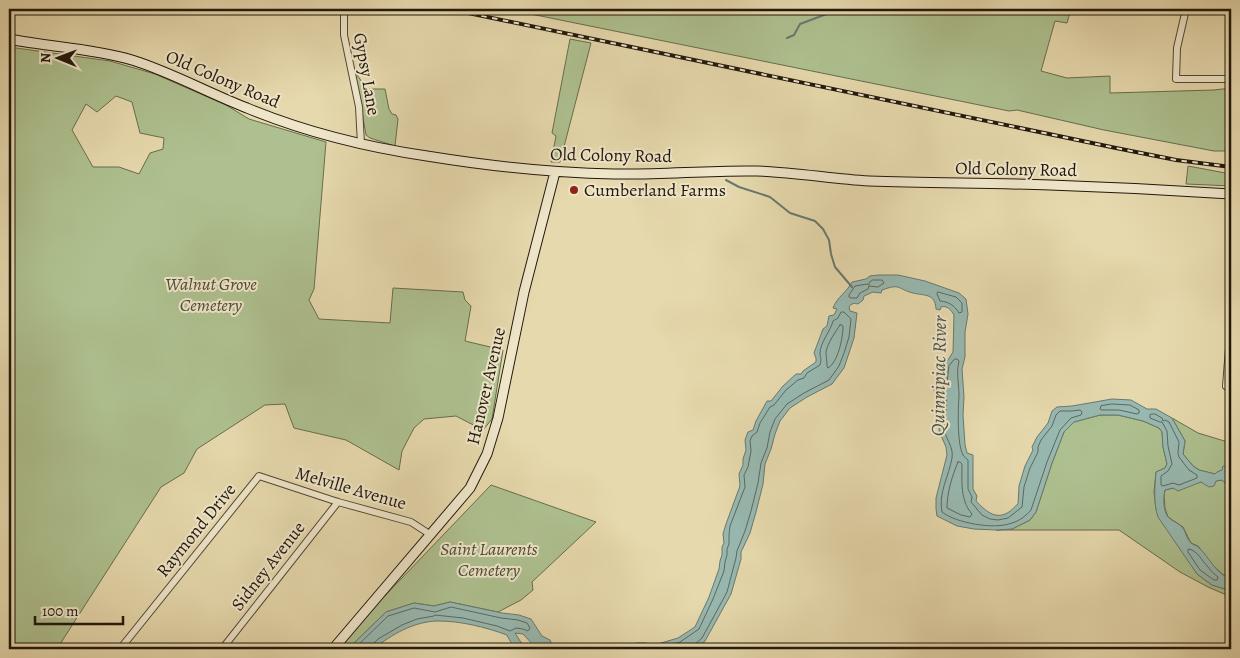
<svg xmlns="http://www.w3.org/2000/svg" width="1240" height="658" viewBox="0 0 1240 658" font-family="Alegreya,serif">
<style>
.green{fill:#aec08f;stroke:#686c4e;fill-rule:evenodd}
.water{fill:#98b9b1;stroke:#68796f}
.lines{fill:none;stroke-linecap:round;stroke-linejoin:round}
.shore{stroke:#5c685f;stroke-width:1}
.stream{stroke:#68796f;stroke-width:2}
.street-casing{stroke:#524835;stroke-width:8}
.secondary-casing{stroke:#21180d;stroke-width:11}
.street{stroke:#efe6ca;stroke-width:6}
.secondary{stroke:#efe6ca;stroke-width:9}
.rail-casing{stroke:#21180d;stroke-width:4}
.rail{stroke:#efe6ca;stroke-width:2;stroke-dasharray:5.5;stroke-linecap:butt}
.poi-dot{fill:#8f2418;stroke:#efe6ca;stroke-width:2}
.labels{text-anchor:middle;stroke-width:4;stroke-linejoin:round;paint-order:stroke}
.street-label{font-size:18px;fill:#21180d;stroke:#efe6ca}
.poi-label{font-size:18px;fill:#21180d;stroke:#efe6ca;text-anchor:start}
.park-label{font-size:18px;font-style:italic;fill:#4b4a34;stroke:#efe6ca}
.water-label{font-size:19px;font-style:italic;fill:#4b5046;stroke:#efe6ca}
</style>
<rect width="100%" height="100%" fill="#e6d9ad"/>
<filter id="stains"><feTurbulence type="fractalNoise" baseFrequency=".004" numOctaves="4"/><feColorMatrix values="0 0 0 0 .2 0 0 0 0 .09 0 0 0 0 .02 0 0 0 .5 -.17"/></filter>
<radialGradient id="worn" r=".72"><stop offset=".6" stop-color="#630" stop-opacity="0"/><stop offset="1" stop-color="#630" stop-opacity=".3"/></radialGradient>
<path class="green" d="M506 9H1071L1067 23 1055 21 1041 71 1067 78 1110 76V93L1214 90 1231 88V151H1214L1104 130 1017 110 1009 111Z
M570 39 591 43 560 162H551L556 136 552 133Z
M9 47 110 61 155 74 226 105 249 119 326 142 314 289 309 300 319 319 390 323 393 288 463 292 465 300 471 306 465 341 503 350 492 419 483 430 456 416 424 419 414 428 402 451 399 470 346 440 294 428 285 404 265 405 197 449 184 473 161 487 62 641 58 649H9ZM116 96 132 102 140 133 164 138 163 149 150 153 139 174 119 167H93L72 130 86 104 97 112Z
M355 72 367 89H385L389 109 392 114 396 115 398 119 395 146 370 138 366 135Z
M1188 166 1231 174V186L1186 184Z
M1100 415H1118L1143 421 1159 428 1162 432 1163 447 1167 464 1165 468 1156 472 1154 492 1156 509 1189 561 1197 574 1212 585 1231 591V597L1208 587 1180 572 1119 530H996L1012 529 1030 520 1036 512 1052 463 1064 432 1074 422Z
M1172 418 1198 433 1231 443C1231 448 1233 463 1229 467 1225 470 1219 470 1215 474L1199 470 1193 466 1183 454 1185 441Z
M1220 480 1231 483V482V579L1226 577 1212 565 1198 546 1191 543 1183 527 1168 517 1165 508 1164 496 1165 490 1201 482 1216 481Z
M491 485 596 522 532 582 533 590 521 600 498 612 450 602 434 606 414 603 386 612 348 649H339L380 601Z"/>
<path class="water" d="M878 275H898L925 281 959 293 966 299 968 314 965 332V357L962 369 964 397 963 415 965 445 967 453 973 455V489L977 496 976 501C985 510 995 521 1009 512 1012 510 1015 506 1018 504L1019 486 1025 466 1033 450 1032 447 1037 437 1048 423 1052 411 1057 407 1072 406 1112 399 1131 400 1147 409H1156L1172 418 1185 441 1183 454 1193 466 1199 470 1215 474 1217 472 1222 470 1223 466 1229 467 1231 464V471L1230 473 1231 476V483H1225L1222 480 1216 481 1214 486 1209 487 1201 482 1178 491 1173 488 1165 490C1163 498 1163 510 1168 517 1172 521 1178 523 1181 526 1186 530 1186 539 1191 543 1193 545 1196 545 1198 547 1210 557 1215 574 1231 579V591L1212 585 1197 574 1158 517C1153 502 1155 487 1156 472L1165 468 1167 464 1163 447 1162 432 1159 428 1143 421 1118 415H1100L1074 422 1064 432 1052 463 1036 512 1030 520 1012 529 996 530 974 529 957 526 937 516 936 509V498L947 455 946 447 939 431 941 396 934 391V389L941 384 943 381 944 372V364L948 360 953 352 954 315C951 310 947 305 941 307L940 310 936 309C935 293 925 296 913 293 897 289 901 283 882 290L881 293 873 292 864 296 863 300 858 304C854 303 852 303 849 307L850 311 857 313 854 338 844 368 832 384 807 397 790 408 780 421 775 434 771 449 765 464 763 484 756 512 750 533 741 552V559L731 594 705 641 696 649H629L636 643H646L653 647 661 643 678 638 695 627 709 597 719 569 720 561 722 555V547L724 543 723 534 726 524 740 486 739 474 743 465V459L746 450 745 440 748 432 753 430 756 421 767 401H771L783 386 796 374H801L803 371 816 362V358L814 353 823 329 827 326 829 316 834 315 837 309 833 308C837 297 847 292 852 282L866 279 870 276Z
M450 602 502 613 519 615 531 619 542 636 550 640 554 649H537L523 634 515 633 522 644 528 646 531 649C517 649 513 648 507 635 485 627 461 621 438 621 415 621 390 635 374 649H348L386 612 414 603 434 606Z"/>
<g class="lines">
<path class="shore" d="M873 280H882L884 283 878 287 869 286 868 289 860 293 857 298H851L849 297V295L855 286 867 284 869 285V283Z
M938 292 956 297 962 303V312L959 313C954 305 949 302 940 301L937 294Z
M840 325H842L843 326C843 338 838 362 828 368L827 366C827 360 826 357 826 352 827 344 836 331 840 325Z
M955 359H957L959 361C956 373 959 384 959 396 958 409 957 444 963 455 963 456 968 460 968 460V489L972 497 971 502 982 515 990 519 998 520 1008 518 1022 507 1024 487 1030 468 1038 452V447L1041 440 1052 426 1056 415 1060 411H1072L1080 410 1082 412 1081 415 1071 418 1060 430 1047 462 1031 510C1026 516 1019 521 1012 523 994 530 956 523 942 512 938 493 949 476 952 458 954 447 945 438 944 428 944 415 950 401 943 389L947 382 949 366Z
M1112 404 1130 405 1139 410V413L1137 414 1119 410H1102L1100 409 1101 406Z
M1152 414H1155L1162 418 1163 421 1165 420 1169 422 1179 442 1178 453 1179 457 1189 470 1197 475V478L1179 485 1173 483 1163 486 1161 485V476L1168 471 1172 464 1168 446 1167 431 1162 422H1160L1150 418V415Z
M958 462H960L962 464C962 482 960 500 972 514L970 517 961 515 947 508C947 493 952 476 958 462Z
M1189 549C1198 551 1202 561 1208 567 1211 571 1214 574 1218 577L1217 580H1214L1200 570 1188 552Z
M354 649 388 616 414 608 435 612 451 607 501 618 518 620 527 623 530 628 528 631 523 629 516 628 510 631 497 626 463 618 435 615 434 616 417 619 402 625 378 639 372 645 371 649
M659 649 680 642 699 629 713 599 724 571 725 562 727 555V549L729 544V535L730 526 745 487 744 475 748 467 751 451 750 441 752 436 757 432 760 423 770 407 774 405 786 390 798 380 804 378 807 373 820 365C822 358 820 358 820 353 820 343 831 330 833 321L838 318 841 312H844L851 319 849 337 844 353 839 366 829 380 804 393 787 404 775 419 770 432 767 448 761 463 758 483 751 511 745 531 737 551 736 558 727 592 713 618 702 638 694 645 693 649"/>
<path class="stream" d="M787 38 794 35 800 24 840 9
M726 180 739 187 770 197 790 213 815 221 823 229 829 240 831 254 835 267 852 287"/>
<defs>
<path id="street" d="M344 9V35L359 107 361 144
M1186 9 1177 48 1176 79H1231
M1226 386 1231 323
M120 649 259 476 338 502 411 522 431 535
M222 649 338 502"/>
<path id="secondary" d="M9 39C50 47 91 48 132 60 171 72 208 93 247 108 305 132 366 147 427 156 489 166 551 173 614 174 662 175 709 170 757 171 795 172 832 179 869 181 930 183 990 183 1050 185 1111 187 1171 190 1231 194
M333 649 470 488 487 454 498 418 524 292 555 172"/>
</defs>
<use href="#street" class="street-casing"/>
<use href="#secondary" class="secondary-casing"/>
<use href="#street" class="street"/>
<use href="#secondary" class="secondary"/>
<defs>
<path id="rail" d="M449 9 1116 148 1176 160 1231 167"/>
</defs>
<use href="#rail" class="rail-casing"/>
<use href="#rail" class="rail"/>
</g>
<circle class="poi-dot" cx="574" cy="190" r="5"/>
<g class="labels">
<g class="street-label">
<text transform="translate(367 74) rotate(80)" y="6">Gypsy Lane</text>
<text transform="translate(223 79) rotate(23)" y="6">Old Colony Road</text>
<text transform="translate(611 155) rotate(1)" y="6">Old Colony Road</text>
<text transform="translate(1016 169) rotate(1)" y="6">Old Colony Road</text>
<text transform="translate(486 386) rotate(-77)" y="6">Hanover Avenue</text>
<text transform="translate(351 488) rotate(16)" y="6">Melville Avenue</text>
<text transform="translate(196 530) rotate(-51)" y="6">Raymond Drive</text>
<text transform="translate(268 566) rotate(-52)" y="6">Sidney Avenue</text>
</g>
<g class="poi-label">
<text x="584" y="196">Cumberland Farms</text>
</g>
<g class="park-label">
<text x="211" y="290">Walnut Grove<tspan x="211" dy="21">Cemetery</tspan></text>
<text x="489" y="555">Saint Laurents<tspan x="489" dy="21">Cemetery</tspan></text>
</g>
<g class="water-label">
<text transform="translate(938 376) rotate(-89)" y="7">Quinnipiac River</text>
</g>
</g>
<rect width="1240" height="658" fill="none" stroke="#e6d9ad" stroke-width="30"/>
<rect x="10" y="10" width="1220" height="638" fill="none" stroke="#21180d" stroke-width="2.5"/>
<rect x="15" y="15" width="1210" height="628" fill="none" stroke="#21180d"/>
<g transform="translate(58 58) rotate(271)" stroke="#efe6ca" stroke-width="4" paint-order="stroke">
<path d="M0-4L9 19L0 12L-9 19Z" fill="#21180d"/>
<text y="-8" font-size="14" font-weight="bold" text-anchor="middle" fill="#21180d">N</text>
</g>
<path d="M35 616v8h88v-8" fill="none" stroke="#21180d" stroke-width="2.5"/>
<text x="42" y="616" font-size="15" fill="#21180d" stroke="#efe6ca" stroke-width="4" paint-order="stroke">100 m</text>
<rect width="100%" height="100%" filter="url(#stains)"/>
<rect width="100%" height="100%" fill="url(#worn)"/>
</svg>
